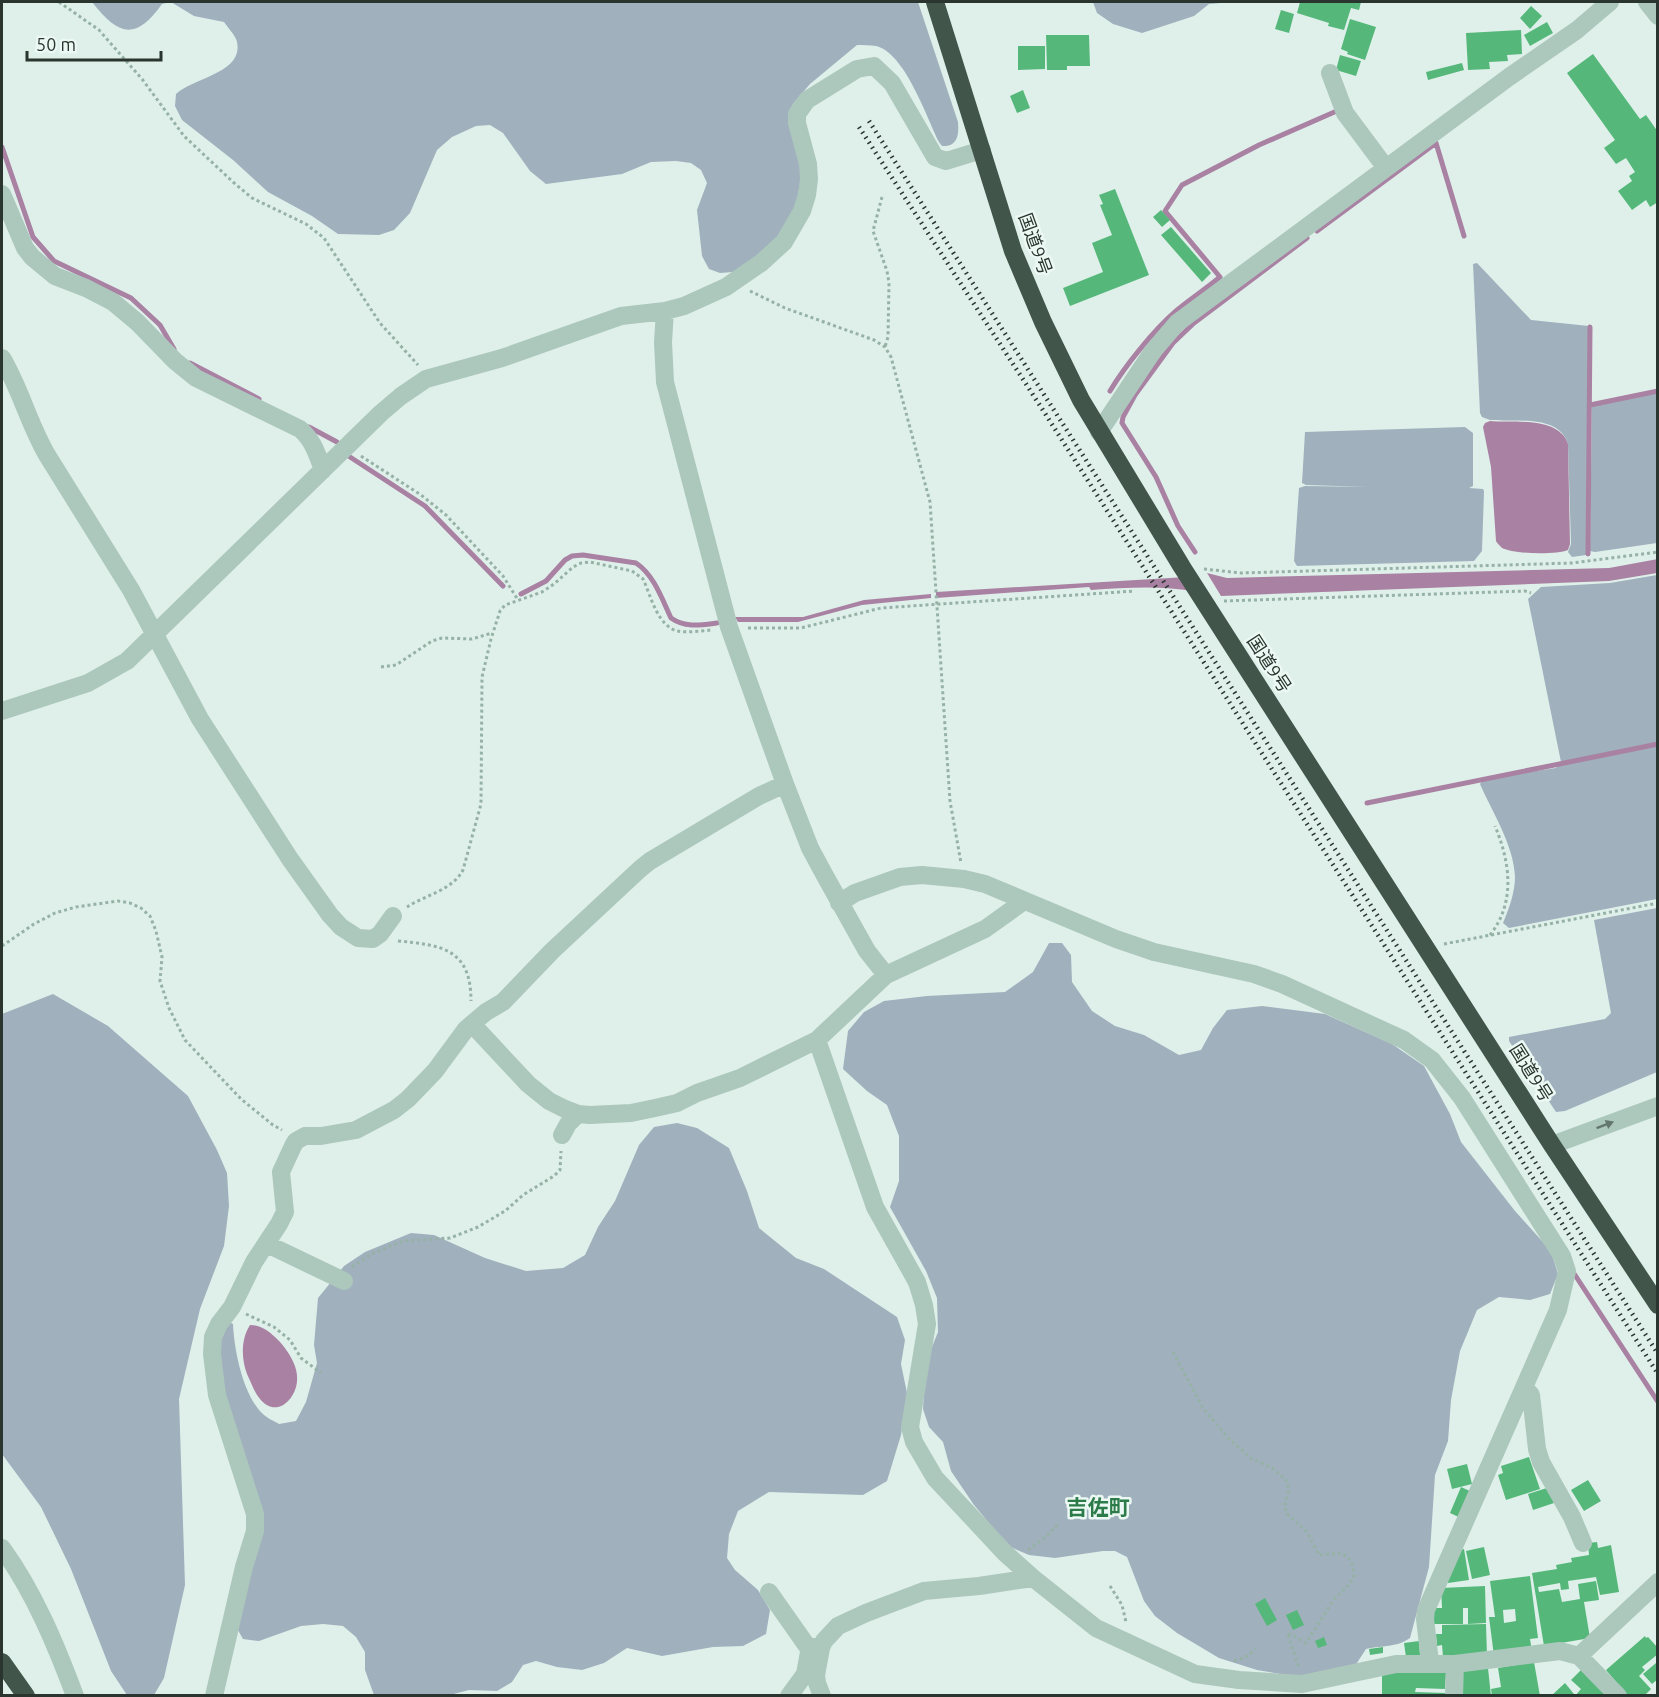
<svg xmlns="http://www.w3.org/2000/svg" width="1659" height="1697" viewBox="0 0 1659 1697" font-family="Ubuntu,'Noto Sans JP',sans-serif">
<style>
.green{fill:#a0b0bd}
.water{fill:#a981a2}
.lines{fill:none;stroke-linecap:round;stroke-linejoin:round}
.stream{stroke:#a981a2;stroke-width:5}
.building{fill:#55b87a;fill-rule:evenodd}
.path{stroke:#96b2a6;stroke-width:3;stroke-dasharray:3 3;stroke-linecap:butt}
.minor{stroke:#acc7bc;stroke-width:18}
.highway{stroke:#42554b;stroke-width:18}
.rail{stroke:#2a352f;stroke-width:4.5;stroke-dasharray:1.5 4.5;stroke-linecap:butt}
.oneway{fill:#64776e}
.labels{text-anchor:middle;stroke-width:5;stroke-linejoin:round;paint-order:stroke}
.street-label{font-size:18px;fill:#2a352f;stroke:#ebf8f3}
.quarter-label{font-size:21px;font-weight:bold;fill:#2c7b49;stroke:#ebf8f3}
</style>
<rect width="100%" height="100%" fill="#dff0ea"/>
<path class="green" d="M92 2H918L958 122C959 134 958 147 942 146L939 142C926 116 905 53 876 46 870 45 863 45 857 45L810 84 793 104 788 117 801 157V179L795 211 780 242 733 272 720 273 709 269 702 256 697 210 707 183 701 170 691 163 676 161 651 162 622 174 546 184 530 171 503 133 490 125 476 126 452 137 437 150 410 213 394 230 379 235 338 234 312 216 268 192 233 160 182 120 175 106 176 94C193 78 244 73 237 42 236 36 228 28 224 22L194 16 171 2 162 4C135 42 118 35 92 2Z
M1093 2H1233L1209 4 1194 16 1142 33 1113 24 1097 13Z
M1477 263 1531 320 1589 326 1586 555 1572 557 1568 552 1571 544 1568 444C1559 414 1515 422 1490 420L1482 417 1480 413 1473 264Z
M1657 392V543L1595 552 1590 551 1592 405Z
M1465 427 1473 433V486L1469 488 1483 489 1484 491 1482 551 1474 561 1297 566 1294 561 1299 488 1305 486 1369 487 1306 485 1302 483 1305 432Z
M1657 575V899L1509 928 1503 923C1509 909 1515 892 1515 877 1514 845 1492 812 1480 784L1483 779 1556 768 1561 762 1528 599 1541 587 1610 583Z
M1657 908V1072L1565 1111 1556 1112 1509 1041V1037L1605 1019 1611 1013 1594 920Z
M1049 943H1062L1071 955 1072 982 1092 1011 1115 1026 1144 1035 1179 1055 1201 1050 1213 1028 1227 1010 1262 1006 1325 1014 1392 1044 1424 1066 1450 1114 1461 1142 1515 1211 1551 1251 1558 1274 1550 1294 1530 1300 1499 1297 1477 1310 1460 1351 1451 1400 1448 1441 1435 1475 1429 1567 1410 1638C1395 1648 1384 1645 1366 1649L1355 1666 1303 1678 1257 1670 1219 1658 1177 1633 1155 1616 1144 1601 1127 1557 1115 1551H1103L1055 1558 1029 1555 1008 1546 974 1505 951 1471 943 1442 929 1427 923 1409 926 1362 938 1332 937 1298 926 1271 890 1207 899 1181V1136L887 1105 867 1091 843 1069 848 1031 864 1012 884 1001 927 996 1005 992 1033 972Z
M53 994 108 1026 188 1096 217 1150 227 1173 229 1206 224 1246 200 1309 179 1399 185 1585 164 1678 154 1695H127L111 1671 71 1569 41 1507 2 1454V1014Z
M677 1123 697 1128 729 1148 747 1191 759 1228 796 1258 824 1269 897 1317 905 1340 901 1364 907 1393 901 1435 887 1481 863 1495 769 1492 738 1511 729 1534 727 1558 735 1570 758 1590 770 1610 766 1634 743 1646 713 1647 662 1656 627 1648 604 1663 582 1670 557 1667 536 1661 523 1665 512 1682 497 1691 469 1690 446 1696 374 1695 365 1670V1652L356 1637 343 1626 323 1624 301 1626 259 1641 243 1639 235 1625 257 1547 217 1370 222 1324 229 1322 233 1324C234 1349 243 1396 263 1414 267 1418 274 1421 279 1424L296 1421 306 1402 317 1363 314 1345 318 1298 344 1266 365 1252 411 1233 434 1235 485 1258 526 1271 563 1268 585 1255 598 1227 615 1201 639 1145 654 1127Z"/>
<path class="water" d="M1490 421C1513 423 1559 416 1568 444L1570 544 1568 550C1556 555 1513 554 1502 548 1500 546 1497 543 1496 541L1491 467 1483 427 1485 423Z
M1658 559 1657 573 1609 581 1221 596 1207 573 1227 578 1609 568Z
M1186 577 1196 592C1161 585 1126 588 1091 590L1089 587 936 598V592Z
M931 594V598L862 605 798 622H738L735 617H803L864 600Z
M250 1325C262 1325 270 1332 278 1340 286 1348 297 1364 297 1376 299 1397 277 1420 260 1399 254 1392 251 1382 247 1374 241 1358 241 1339 250 1325Z"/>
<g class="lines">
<path class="stream" d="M2 147 33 237 54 261 131 298 160 325 174 349
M1317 231 1436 143 1464 236
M190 363 259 399
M1110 391C1125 366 1153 331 1176 311 1190 299 1206 289 1220 277L1165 211 1182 185 1259 145 1339 110
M1590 405 1658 391
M309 427 337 442
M350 457 425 506 503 586
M1195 552 1178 526 1156 477 1122 423 1123 417 1135 395 1173 343 1194 323 1307 238
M1588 554 1590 327
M521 594 546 581 565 560 572 556 583 555 636 563C654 575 662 599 671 618 685 628 701 625 717 623
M1367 803 1658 744
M1575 1275 1658 1402"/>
</g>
<path class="building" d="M1300 2H1361L1359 10 1351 8 1344 30 1328 26 1329 23 1297 13Z
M1531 6 1542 16 1530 29 1520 18Z
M1281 10 1294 14 1289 33 1275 29Z
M1350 19 1376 27 1365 60 1347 54 1348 52 1341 49Z
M1547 22 1553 33 1530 46 1524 35Z
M1521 30 1522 54 1507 55 1508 61 1489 62 1490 69 1468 70 1466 33Z
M1046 35H1089L1090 66H1067V70H1047Z
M1018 46H1045V69L1018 70Z
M1593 54 1640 119 1646 115 1658 132V202L1650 207 1646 200 1632 210 1618 191 1632 181 1629 176 1635 172 1626 158 1616 164 1604 148 1615 140 1567 73Z
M1340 55 1361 61 1356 76 1336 70Z
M1462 63 1464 70 1428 80 1426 72Z
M1023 90 1030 108 1017 113 1010 96Z
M1115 189 1149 275 1070 306 1063 288 1103 272 1092 243 1112 235 1100 205 1103 204 1099 195Z
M1161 210 1170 220 1162 227 1153 217Z
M1171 227 1211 273 1202 282 1161 235Z
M1529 1457 1540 1489 1506 1500 1498 1475 1503 1473 1501 1466Z
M1467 1464 1472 1484 1452 1489 1447 1469Z
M1588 1480 1601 1501 1584 1511 1571 1490Z
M1461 1487 1472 1492 1461 1518 1450 1513Z
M1550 1487 1554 1503 1533 1510 1528 1494Z
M1597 1542 1598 1548 1611 1545 1619 1592 1600 1595 1596 1577 1568 1581 1569 1589 1561 1590 1560 1583 1538 1587 1539 1592 1559 1589 1562 1602 1580 1599 1578 1584 1596 1581 1599 1600 1584 1602 1590 1638 1544 1646 1532 1573 1557 1569 1556 1565 1572 1562 1571 1558 1589 1555 1588 1543Z
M1484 1547 1490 1575 1472 1579 1466 1551Z
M1464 1549 1469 1580 1448 1583 1447 1575 1457 1551Z
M1530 1576 1538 1638 1530 1639 1532 1651 1494 1656 1489 1617H1495L1490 1581ZM1515 1609 1516 1621 1504 1623 1503 1610Z
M1485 1586 1486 1623 1468 1624V1608H1463V1624H1434L1433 1608H1442L1441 1588Z
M1265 1598 1277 1620 1267 1626 1255 1604Z
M1297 1610 1304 1625 1293 1630 1286 1615Z
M1486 1624 1487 1656 1443 1657 1442 1645 1437 1646 1436 1634H1442V1625Z
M1645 1636 1646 1638 1648 1637 1658 1648V1654L1642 1667 1645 1670 1639 1676 1651 1689 1644 1696H1628L1606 1670Z
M1324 1637 1327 1645 1318 1648 1315 1641Z
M1419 1641 1420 1655 1406 1657 1404 1643Z
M1383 1647V1653L1370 1655 1369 1649Z
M1534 1662 1540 1696H1492L1491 1689 1501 1687 1498 1668Z
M1656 1663 1658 1679 1652 1684 1643 1674Z
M1488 1668 1491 1696H1459L1457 1672Z
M1581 1670 1609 1696H1575L1581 1689 1571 1680Z
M1393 1671 1446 1672 1445 1689 1416 1688 1415 1692 1446 1693V1696H1382V1674Z
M1565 1683 1574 1694 1572 1696H1551Z"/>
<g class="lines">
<path class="path" d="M59 2 99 30 142 79 184 136 233 182 252 198 306 224 324 238 380 323 418 365
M882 197 873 231 887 271 889 283 888 337 885 347
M750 291 785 308 874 340 885 347 891 357 930 502 950 801 961 863
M361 456 421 495 446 515 503 576 518 600
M1204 569 1241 573 1572 563 1658 552
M1224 601 1525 591 1531 593
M748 628H801L881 608 1135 591
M381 667 396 665 432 641 442 638 472 639 492 633
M407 907C425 895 453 890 463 870L481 804 482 677 491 639 500 611 505 605 542 592 554 584 573 567 581 563 590 562 632 571 643 579C651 596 657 625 677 631 687 633 701 631 711 630
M1490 935C1516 902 1510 862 1495 826
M398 941C442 945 471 949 471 1001
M1444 944 1658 903
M2 946 34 924 55 913 76 907 118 901 130 903 141 908 150 916 156 931 162 957 160 981 169 1008 185 1040 241 1099 273 1125 282 1130
M352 1267 371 1254 403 1241 450 1238 478 1227 505 1211 523 1195 554 1176 560 1170 561 1151
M246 1314 274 1327 290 1340 301 1358 321 1373
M1173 1352 1203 1408 1229 1439 1251 1458 1272 1468 1286 1480 1289 1490 1285 1505 1286 1513 1307 1532 1319 1555 1341 1553 1348 1557 1353 1566 1354 1576 1350 1584 1334 1599 1306 1643 1291 1634 1288 1635
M1028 1550 1047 1536 1058 1524
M1110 1586 1122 1605 1126 1622
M1288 1635 1299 1667
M1234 1661 1248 1656 1255 1648"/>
<path class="minor" d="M1647 2 1658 16
M1330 73 1345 113 1386 168
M2 194 25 248 32 257 55 276 86 288 113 302 137 322 175 361 196 378 300 429C313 440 317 454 323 470
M665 311 663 342 665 382 729 627 785 784 810 848 824 874 867 951 886 975
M2 358C20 388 29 424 47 455L131 590 200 719 290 859 330 915 341 927 358 938 373 939 380 934 393 916
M1099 432 1153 351 1177 323 1509 77 1577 30 1610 2
M2 711 88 683 127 661 381 413 401 396 426 379 502 358 621 316 665 311 684 306 726 287 761 263 784 242 802 211 807 195 809 179 808 164 797 123V114L807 100 857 69 874 66 892 83 935 157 946 161 982 150
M839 903 855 893 900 877 922 875 964 879 985 884 1116 939 1154 952 1254 974 1282 984 1404 1040 1432 1060 1462 1098 1562 1256 1567 1271 1558 1310 1426 1610 1425 1619 1430 1662
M472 1024 528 1084 549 1101 565 1109 578 1114 590 1115 631 1113 655 1108 677 1103 697 1093 740 1078 817 1040 886 975 985 929 1024 901
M817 1040 875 1207 917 1282 924 1305 927 1324 910 1427 914 1442 935 1478 1005 1553 1033 1578 1096 1628 1195 1674 1239 1680 1302 1684 1396 1664H1455L1560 1651 1579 1656 1618 1696
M562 1135 568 1124 578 1114
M1552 1145 1658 1106
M267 1244 344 1281
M1524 1387 1531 1395 1537 1449 1541 1462 1572 1517 1583 1543
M2 1548C34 1592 56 1645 75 1696
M769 1592 807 1646 821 1648
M1579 1656 1658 1582
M214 1696 244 1567 255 1531V1514L217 1395 212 1354 213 1337 219 1324 232 1307 254 1262 279 1224 285 1212 281 1172 293 1146 296 1141 305 1136H321L356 1130 394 1110 408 1099 435 1071 466 1029 486 1012 503 1002 552 951 640 869 650 861 759 796 785 784
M789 1696 805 1674 809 1652
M822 1696 817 1683 816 1675 821 1648 824 1641 838 1626 866 1613 924 1591 979 1586 1033 1578
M1454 1696 1455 1664"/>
<path class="highway" d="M935 2 1013 251 1043 322 1081 400 1182 567 1552 1145 1658 1305
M2 1662 26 1696"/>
<path class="rail" d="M869 121 1658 1354
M859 127 1039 404 1658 1374"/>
</g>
<defs><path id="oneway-solid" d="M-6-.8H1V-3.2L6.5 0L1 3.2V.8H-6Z" transform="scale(1.5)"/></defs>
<use class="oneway" href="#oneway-solid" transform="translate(1605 1125) rotate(-21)"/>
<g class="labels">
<g class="street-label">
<text transform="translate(1035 244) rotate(70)" y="6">国道9号</text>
<text transform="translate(1269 664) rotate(57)" y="6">国道9号</text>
<text transform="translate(1531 1073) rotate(58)" y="6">国道9号</text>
</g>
<g class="quarter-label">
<text x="1098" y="1515">吉佐町</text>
</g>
</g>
<rect width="1659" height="1697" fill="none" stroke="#2a352f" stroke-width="6"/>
<path d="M27 51v9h134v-9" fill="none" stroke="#2a352f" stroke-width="3"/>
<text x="36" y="51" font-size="18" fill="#2a352f" stroke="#ebf8f3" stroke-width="4.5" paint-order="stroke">50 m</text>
</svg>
